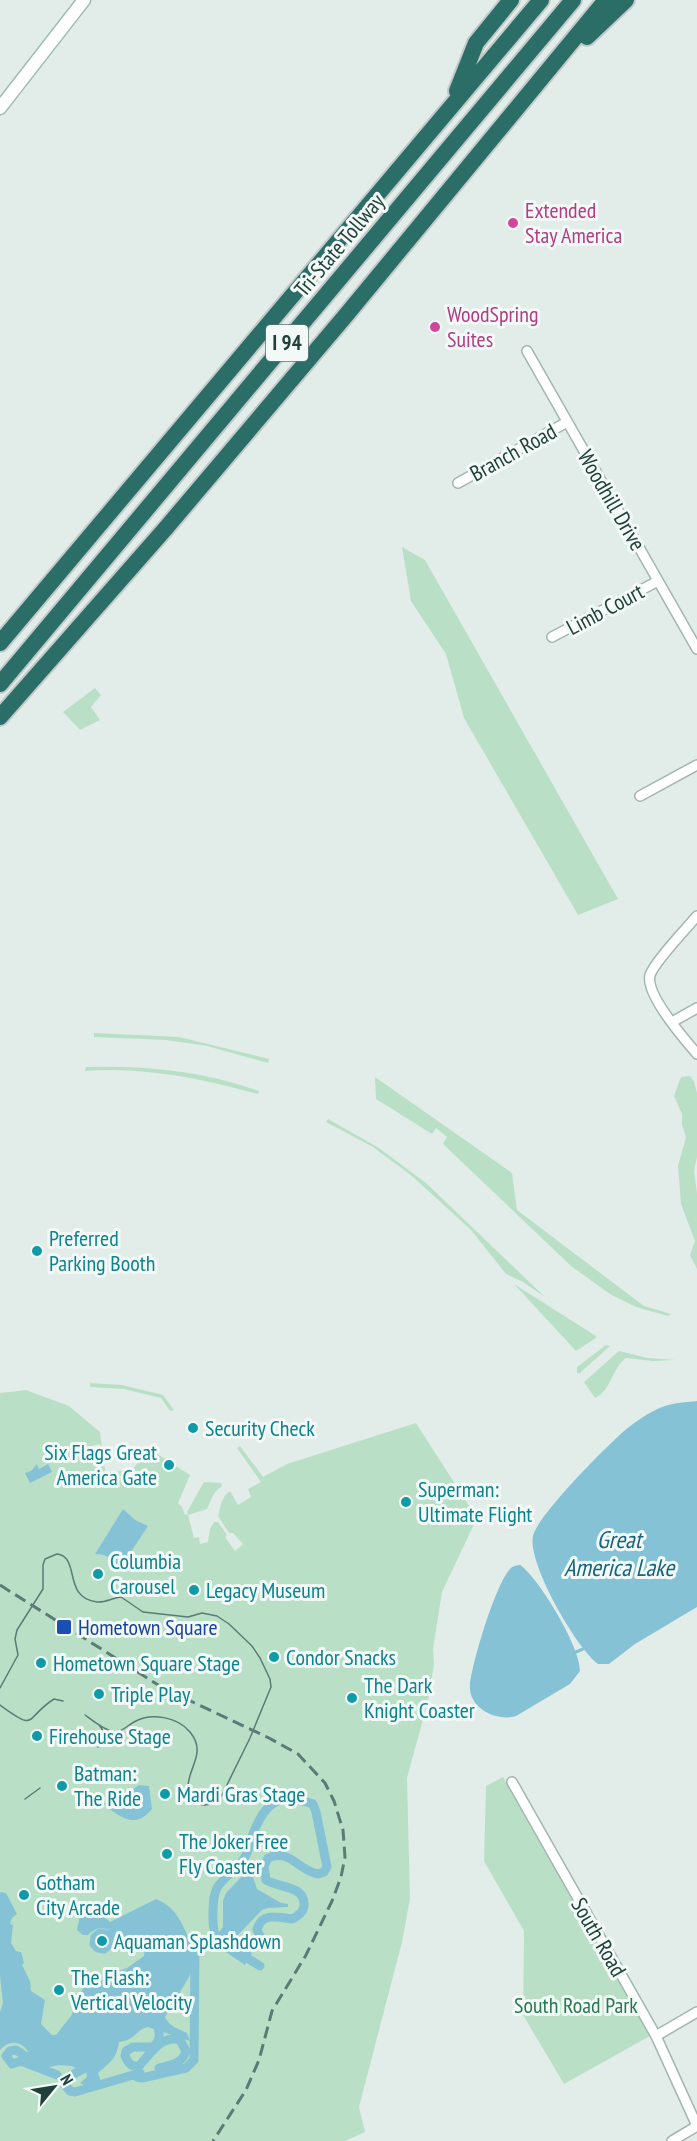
<svg xmlns="http://www.w3.org/2000/svg" width="697" height="2141" viewBox="0 0 697 2141" font-family="'PT Sans Narrow',sans-serif">
<style>
.green{fill:#b9e0c7}
.water{fill:#86c2d6}
.lines{fill:none;stroke-linecap:round;stroke-linejoin:round}
.stream{stroke:#86c2d6;stroke-width:3}
.canal{stroke:#86c2d6;stroke-width:9}
.street-casing{stroke:#a4b6b1;stroke-width:12}
.secondary-casing{stroke:#9fbab3;stroke-width:15}
.highway-casing{stroke:#c1cac8;stroke-width:20}
.street{stroke:#fff;stroke-width:9}
.secondary{stroke:#fff;stroke-width:12}
.highway{stroke:#2a6e67;stroke-width:16}
.tram{stroke:#5b7b76;stroke-width:1.5}
.rail{stroke:#5b7b76;stroke-width:3;stroke-dasharray:12 6;stroke-linecap:butt}
.hotel-dot{fill:#d1479c;stroke:#f3f9f7;stroke-width:2}
.culture-dot{fill:#0f9aa8;stroke:#f3f9f7;stroke-width:2}
.transit-dot{fill:#1a4fb4;stroke:#f3f9f7;stroke-width:2}
.labels{text-anchor:middle;stroke-width:6;stroke-linejoin:round;paint-order:stroke}
.shield{fill:#f3f9f7;stroke:#5f7873;stroke-width:1.5}
.shield-label{font-size:21px;font-weight:bold;fill:#20403a}
.hotel-label{font-size:22px;fill:#b23c85;stroke:#f3f9f7;text-anchor:start}
.street-label{font-size:22px;fill:#20403a;stroke:#f3f9f7}
.culture-label{font-size:22px;fill:#0d838f;stroke:#f3f9f7;text-anchor:start}
.transit-label{font-size:22px;fill:#164399;stroke:#f3f9f7;text-anchor:start}
.park-label{font-size:22px;fill:#277a4f;stroke:#f3f9f7}
.water-label{font-size:24px;font-style:italic;fill:#166580;stroke:#f3f9f7}
</style>
<rect width="100%" height="100%" fill="#e2ede9"/>
<path class="green" d="M402 547 425 560 618 899 578 915 464 718 446 654 411 601Z
M95 688 101 695 91 707 100 720 80 730 63 712Z
M94 1033 179 1037 269 1059 268 1063 207 1046 166 1040 94 1037Z
M86 1067C144 1065 204 1071 259 1091L258 1094C203 1079 143 1066 85 1071Z
M690 1076 694 1081 697 1093V1157L694 1171 697 1193V1269L690 1255 695 1241 681 1204 678 1166 686 1137 682 1125V1114L674 1096 681 1077Z
M375 1077 512 1173 517 1210 644 1306 671 1314 668 1316 636 1307 610 1294 571 1266 443 1144 447 1137 436 1128 432 1134 376 1099Z
M328 1119 379 1148 426 1183 545 1297 523 1282 506 1274 471 1230 412 1176 373 1147 326 1122Z
M514 1284 596 1336V1338L576 1351Z
M606 1345 610 1346 580 1373H577V1367Z
M619 1351 648 1358 676 1360 653 1361 626 1358C612 1368 611 1391 595 1398L584 1382Z
M90 1383 122 1385 163 1395 174 1410 170 1411 161 1398 124 1389 90 1387Z
M26 1390 69 1406 100 1432 102 1449 99 1444 92 1446 85 1458 102 1454 106 1474 125 1470 129 1472 151 1450 190 1475 178 1503 182 1507 185 1515 188 1514 187 1512 204 1482 221 1483 222 1486C211 1495 213 1497 207 1509L188 1515 194 1538 199 1537 200 1544 208 1542 210 1529 214 1522H218L227 1535 225 1537 235 1551 243 1544 233 1533H229L218 1516C221 1506 221 1497 230 1491L238 1505 251 1497 248 1489 261 1482 237 1448 240 1446 263 1477 287 1464 416 1423 477 1518 442 1592 433 1649 434 1664 428 1701 407 1778 410 1899 402 1942 359 2107 365 2132 345 2141H0V1393Z
M503 1777 648 2027 650 2036 564 2084 523 2015 524 1931 484 1861 486 1786Z"/>
<path class="water" d="M697 1401V1607L635 1644 609 1664H598C577 1649 527 1563 533 1536 537 1516 611 1441 629 1427 639 1419 653 1410 665 1406 674 1403 687 1402 697 1401Z
M37 1464 39 1469 48 1464 52 1472 30 1483 25 1473 31 1471Z
M123 1509 135 1520 148 1526 119 1570C115 1559 107 1554 95 1554Z
M520 1565C539 1578 581 1648 580 1671L570 1684 516 1716C496 1722 468 1708 470 1685 472 1663 496 1582 511 1568 515 1565 515 1566 520 1565Z
M139 1785 149 1786 152 1809C135 1830 120 1817 103 1804L117 1801Z
M248 1870 251 1871 257 1889 281 1903 288 1904V1907L268 1908 262 1910 233 1940 252 1953 245 1965 211 1942 223 1927V1901L226 1893Z
M0 1892 6 1893 17 1914 12 1918 10 1924 13 1925 11 1943 16 1951 21 1952 24 1963 22 1965 30 1981 31 1991 45 2000 41 2024 52 2035H56L71 2016 85 1983 127 1968 144 1956 145 1946 139 1936C134 1935 128 1936 124 1934 109 1931 100 1922 88 1935H83L77 1930 80 1915 89 1907 92 1913 97 1911 110 1922 156 1899C181 1908 187 1936 196 1959L189 1977 165 2017C169 2026 178 2029 187 2033L190 2041 148 2027C135 2030 136 2040 119 2042 117 2059 109 2063 98 2073L103 2088 93 2090 80 2083 87 2077 86 2072 71 2066 59 2065 45 2068 26 2059 31 2057C25 2043 12 2037 0 2050V2012L3 2003 0 1976Z"/>
<g class="lines">
<path class="stream" d="M576 1652 583 1649"/>
<path class="canal" d="M128 1929 111 1935 100 1933 95 1937 94 1944 98 1948 104 1949 112 1942 132 1937 149 1948
M224 1944C221 1943 219 1942 217 1939 211 1930 212 1897 217 1888 224 1876 238 1869 245 1857 249 1850 250 1841 253 1834 265 1802 279 1792 313 1804L316 1812 327 1867 324 1872 318 1874C297 1870 290 1848 268 1858L264 1866 266 1880C278 1888 305 1885 304 1905 304 1912 298 1916 292 1919 278 1917 261 1912 257 1930L261 1938 265 1940
M239 1953 260 1966
M155 2021C160 2031 162 2038 153 2047H133L126 2051 125 2056C128 2063 131 2067 139 2066 150 2054 162 2034 180 2040L186 2051C182 2064 171 2065 159 2068
M40 2059 25 2056 16 2050 10 2051 6 2056 12 2064 21 2061 57 2075
M86 2062V2067C78 2074 67 2073 65 2085L70 2091 75 2092 140 2073
M137 2077 142 2078 186 2068 194 2060 195 1947 193 1943 187 1940 178 1944"/>
<defs>
<path id="street" d="M527 351 697 649
M458 483 567 422
M552 637 658 581
M640 796 697 765
M697 916C686 929 655 961 650 975 645 994 685 1040 697 1054
M672 1022 697 1008
M512 1782 656 2036 697 2126
M656 2036 697 2012
M672 2141 697 2126"/>
<path id="secondary" d="M0 108 84 0"/>
<path id="highway" d="M587 37 626 0
M457 91 476 43 511 0
M0 643 541 0
M0 684 573 0
M0 717 166 528 347 314 606 0"/>
</defs>
<use href="#street" class="street-casing"/>
<use href="#secondary" class="secondary-casing"/>
<use href="#highway" class="highway-casing"/>
<use href="#street" class="street"/>
<use href="#secondary" class="secondary"/>
<use href="#highway" class="highway"/>
<path class="tram" d="M0 1688 18 1655 15 1639 17 1630 43 1589V1565L45 1559 57 1554C81 1557 62 1598 97 1602 104 1603 113 1598 121 1597L143 1612 188 1617 202 1613 217 1616 229 1624 252 1646 260 1658 270 1679 271 1687 250 1738 222 1795C213 1809 190 1809 188 1790 186 1769 208 1754 190 1732 178 1717 151 1712 134 1722 128 1725 121 1733 114 1732 104 1730 93 1721 85 1715
M0 1705C38 1733 24 1718 54 1699L63 1701
M98 1747C106 1741 106 1733 99 1725
M25 1799 40 1788"/>
<path class="rail" d="M0 1585 163 1688 269 1738 298 1754 325 1783 334 1801 343 1830 345 1857 341 1877 332 1901 306 1955 272 2011 259 2060 246 2090 213 2141"/>
</g>
<g class="hotel-dot">
<circle cx="513" cy="223" r="6"/>
<circle cx="435" cy="327" r="6"/>
</g>
<g class="culture-dot">
<circle cx="37" cy="1251" r="6"/>
<circle cx="193" cy="1428" r="6"/>
<circle cx="169" cy="1465" r="6"/>
<circle cx="406" cy="1502" r="6"/>
<circle cx="98" cy="1574" r="6"/>
<circle cx="194" cy="1590" r="6"/>
<circle cx="274" cy="1657" r="6"/>
<circle cx="41" cy="1663" r="6"/>
<circle cx="99" cy="1694" r="6"/>
<circle cx="352" cy="1698" r="6"/>
<circle cx="37" cy="1736" r="6"/>
<circle cx="62" cy="1786" r="6"/>
<circle cx="165" cy="1794" r="6"/>
<circle cx="167" cy="1854" r="6"/>
<circle cx="24" cy="1895" r="6"/>
<circle cx="102" cy="1941" r="6"/>
<circle cx="59" cy="1990" r="6"/>
</g>
<rect class="transit-dot" x="56" y="1619" width="16" height="16" rx="3"/>
<g class="labels">
<rect class="shield" x="266" y="325" width="42" height="36" rx="4.5"/>
<g class="shield-label">
<text x="287" y="350">I 94</text>
</g>
<g class="hotel-label">
<text x="525" y="218">Extended<tspan x="525" dy="25">Stay America</tspan></text>
<text x="447" y="322">WoodSpring<tspan x="447" dy="25">Suites</tspan></text>
</g>
<g class="street-label">
<text transform="translate(339 245) rotate(-50)" y="8">Tri-State Tollway</text>
<text transform="translate(513 452) rotate(-29)" y="8">Branch Road</text>
<text transform="translate(612 500) rotate(60)" y="8">Woodhill Drive</text>
<text transform="translate(605 609) rotate(-28)" y="8">Limb Court</text>
<text transform="translate(599 1937) rotate(60)" y="8">South Road</text>
</g>
<g class="culture-label">
<text x="49" y="1246">Preferred<tspan x="49" dy="25">Parking Booth</tspan></text>
<text x="205" y="1436">Security Check</text>
<text x="157" y="1460" text-anchor="end">Six Flags Great<tspan x="157" dy="25">America Gate</tspan></text>
<text x="418" y="1497">Superman:<tspan x="418" dy="25">Ultimate Flight</tspan></text>
<text x="110" y="1569">Columbia<tspan x="110" dy="25">Carousel</tspan></text>
<text x="206" y="1598">Legacy Museum</text>
<text x="286" y="1665">Condor Snacks</text>
<text x="53" y="1671">Hometown Square Stage</text>
<text x="364" y="1693">The Dark<tspan x="364" dy="25">Knight Coaster</tspan></text>
<text x="111" y="1702">Triple Play</text>
<text x="49" y="1744">Firehouse Stage</text>
<text x="74" y="1781">Batman:<tspan x="74" dy="25">The Ride</tspan></text>
<text x="177" y="1802">Mardi Gras Stage</text>
<text x="179" y="1849">The Joker Free<tspan x="179" dy="25">Fly Coaster</tspan></text>
<text x="36" y="1890">Gotham<tspan x="36" dy="25">City Arcade</tspan></text>
<text x="114" y="1949">Aquaman Splashdown</text>
<text x="71" y="1985">The Flash:<tspan x="71" dy="25">Vertical Velocity</tspan></text>
</g>
<g class="transit-label">
<text x="78" y="1635">Hometown Square</text>
</g>
<g class="park-label">
<text x="576" y="2013">South Road Park</text>
</g>
<g class="water-label">
<text x="619" y="1548">Great<tspan x="619" dy="28">America Lake</tspan></text>
</g>
</g>
<g transform="translate(54 2087) rotate(60)" stroke="#f3f9f7" stroke-width="4.5" paint-order="stroke">
<path d="M0-4.5L10 22L0 15L-10 22Z" fill="#20403a"/>
<text y="-9" font-size="16" font-weight="bold" text-anchor="middle" fill="#20403a">N</text>
</g>
</svg>
